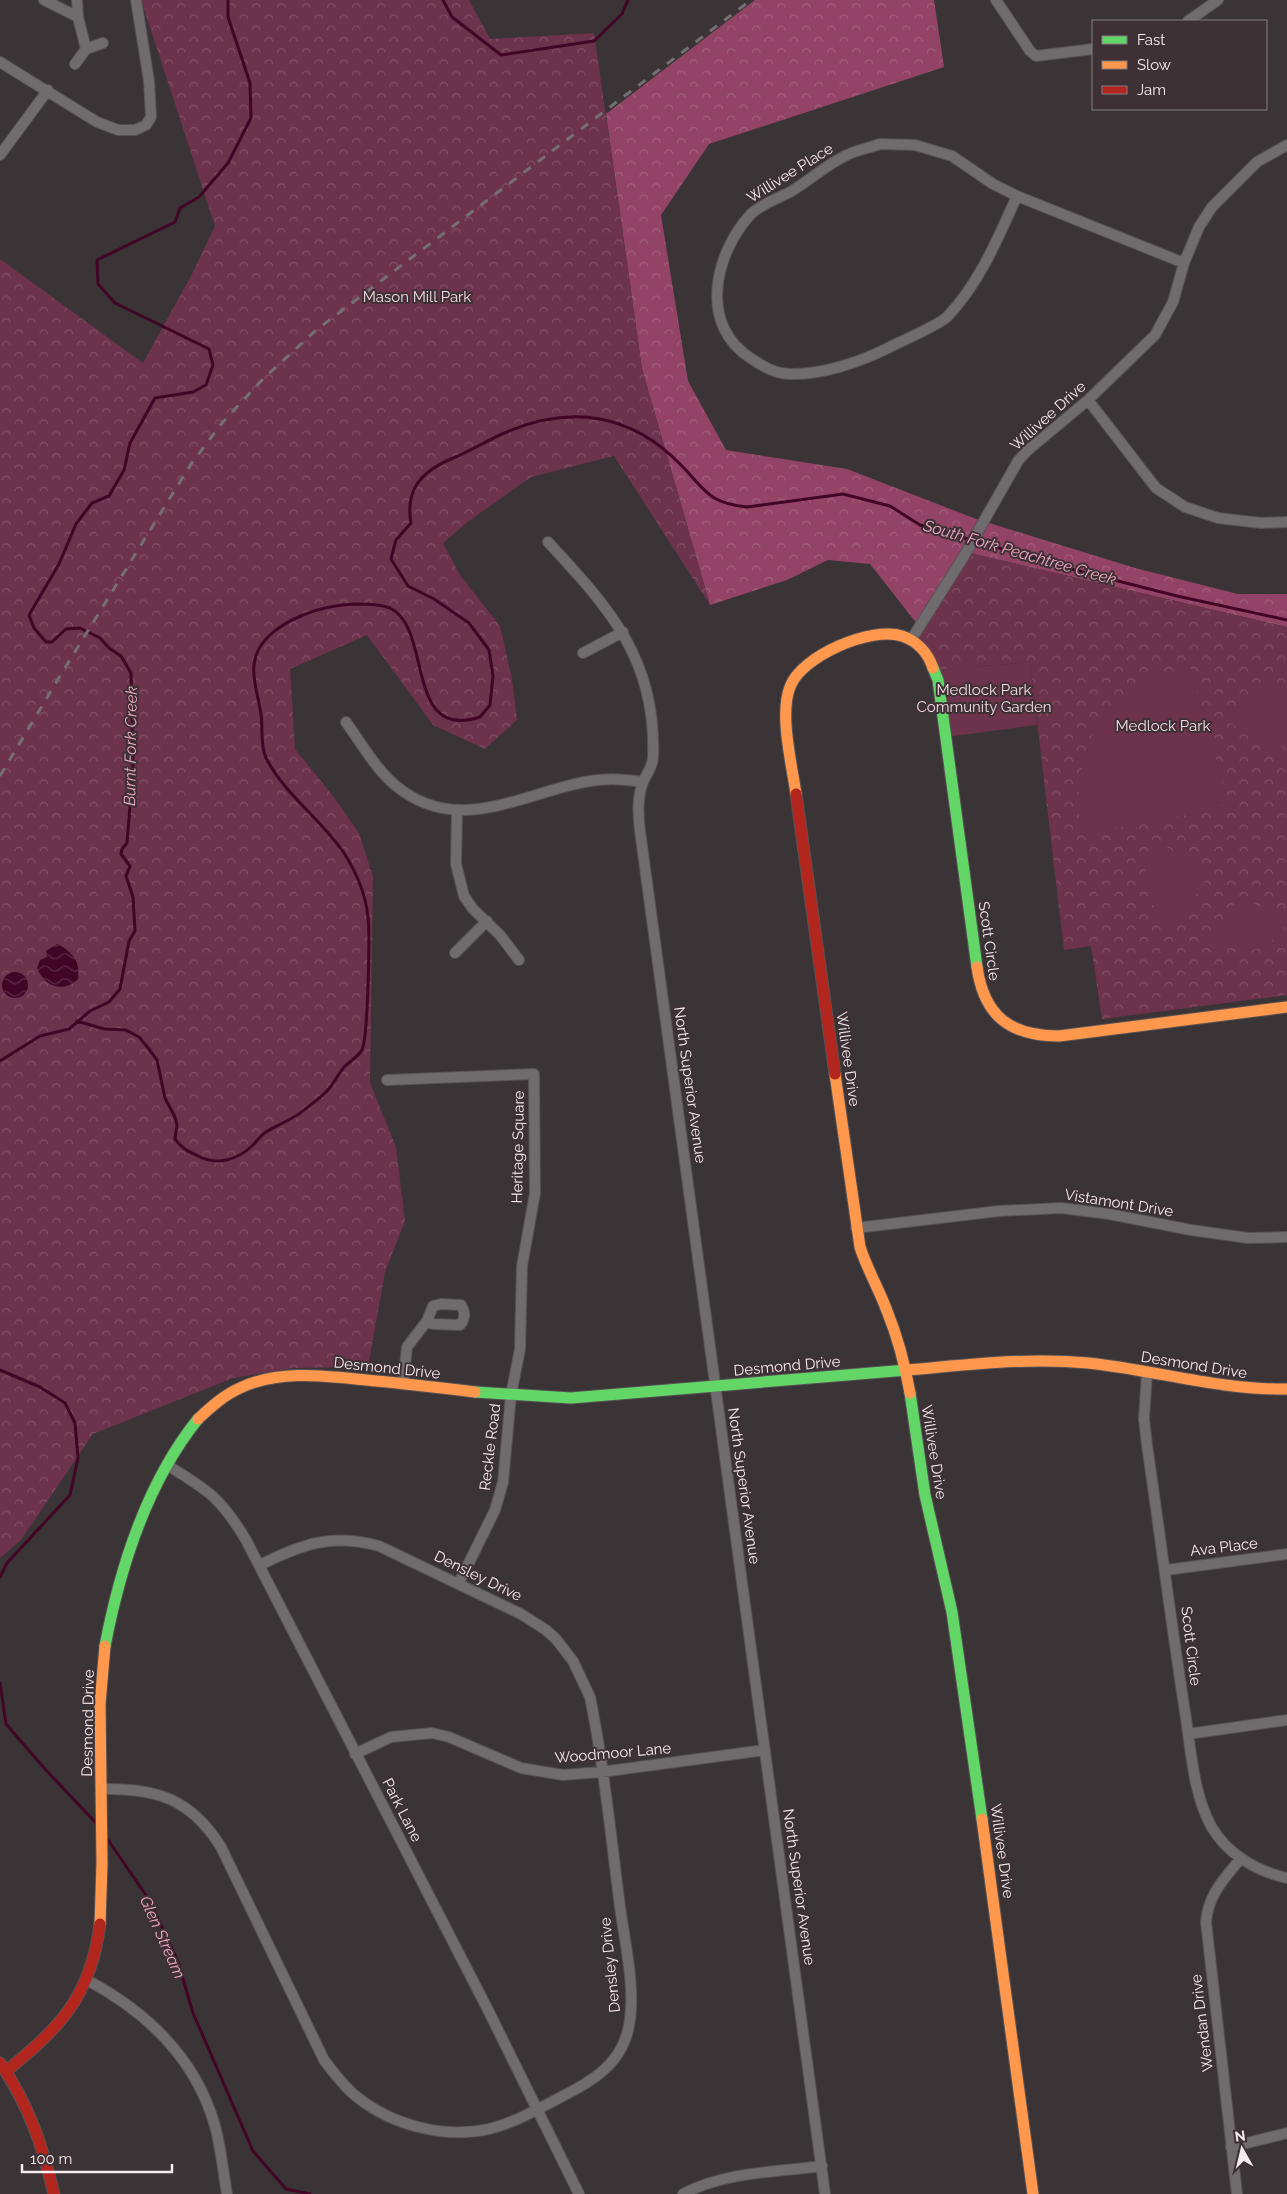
<svg xmlns="http://www.w3.org/2000/svg" width="1287" height="2194" viewBox="0 0 1287 2194" font-family="Raleway,sans-serif">
<style>
.forest{fill:url(#forest-crowns)}
.park{fill:url(#park-crowns)}
.garden{fill:#6d324c}
.water{fill:url(#water-waves)}
.lines{fill:none;stroke-linecap:round;stroke-linejoin:round}
.stream{stroke:#420526;stroke-width:3}
.street-casing{stroke:#585255;stroke-width:12}
.fast-casing{stroke:#585255;stroke-width:13}
.slow-casing{stroke:#585255;stroke-width:13}
.jam-casing{stroke:#585255;stroke-width:13}
.street{stroke:#706b6d;stroke-width:10}
.fast{stroke:#63d668;stroke-width:11}
.slow{stroke:#ff974d;stroke-width:11}
.jam{stroke:#b3261e;stroke-width:11}
.rail{stroke:#747072;stroke-width:3;stroke-dasharray:9 9;stroke-linecap:butt}
.labels{text-anchor:middle;stroke-width:4;stroke-linejoin:round;paint-order:stroke}
.street-label{font-size:15px;fill:#f4ecef;stroke:#3d3135}
.park-label{font-size:15px;fill:#f4d9e3;stroke:#3d3135}
.water-label{font-size:16px;font-style:italic;fill:#f2a7c4;stroke:#3d3135}
</style>
<defs>
<pattern id="forest-crowns" width="20" height="18" patternUnits="userSpaceOnUse" patternTransform="scale(1.25)"><rect width="20" height="18" fill="#934466"/><path d="M2 6a3 3 0 1 1 6 0M12 15a3 3 0 1 1 6 0" fill="none" stroke="#a35f7c"/></pattern>
<pattern id="park-crowns" width="20" height="18" patternUnits="userSpaceOnUse" patternTransform="scale(1.25)"><rect width="20" height="18" fill="#6d324c"/><path d="M2 6a3 3 0 1 1 6 0M12 15a3 3 0 1 1 6 0" fill="none" stroke="#825066"/></pattern>
<pattern id="water-waves" width="16" height="10" patternUnits="userSpaceOnUse" patternTransform="scale(1.25)"><rect width="16" height="10" fill="#420526"/><path d="M0 5q4-4 8 0t8 0" fill="none" stroke="#5e2a46"/></pattern>
</defs>
<rect width="100%" height="100%" fill="#3a3436"/>
<path class="forest" d="M755 0H934L944 67 709 144 661 215 688 381 726 450 847 469 984 522 918 625 870 564 828 560 787 580 710 605 642 369 606 114Z
M986 522 1135 568 1238 594H1287V627L970 553Z"/>
<path class="park" d="M141 0H469L490 39 594 33 642 369 710 605 614 456 531 477 469 521 443 543 460 575 500 626 512 679 517 720 485 749 433 725 367 635 290 669 295 749 333 796 359 833 373 877 370 1083 396 1147 405 1221 385 1272 368 1367 293 1368 233 1378 93 1434 21 1540 0 1558V259L143 363 191 276 215 226Z
M970 553 1287 627V995L1102 1019 1091 946 1064 950 1030 662 935 670 911 640Z"/>
<path class="garden" d="M1030 662 1037 725 946 737 935 670Z
M1190 666 1227 800 1219 809 1081 834C1074 777 1082 722 1134 689 1140 685 1147 680 1153 677 1165 672 1178 669 1190 666Z
M1279 687 1287 689V737L1278 752H1272L1225 719C1239 697 1253 690 1279 687Z
M1157 841 1206 872 1207 878 1175 927C1143 903 1136 876 1157 841Z
M1243 897 1286 922C1269 955 1243 956 1213 940L1239 898Z"/>
<path class="water" d="M57 944C72 951 81 962 78 979 63 994 44 986 37 968L40 960 47 957 46 951Z
M2 985a13 13 0 1 1 26 0a13 13 0 1 1-26 0Z"/>
<g class="lines">
<path class="stream" d="M443 0 452 17 501 55 594 41 622 14 628 0
M77 1021 104 1029 126 1030 139 1037 149 1049 157 1060 165 1098 175 1117 177 1125 175 1139C181 1148 188 1151 198 1156 217 1166 237 1160 252 1146 257 1141 260 1136 266 1132 278 1124 293 1120 304 1110 312 1104 320 1098 327 1091 333 1084 338 1075 344 1067 349 1062 359 1056 362 1050 368 1038 370 934 368 917 366 895 356 872 344 853 321 819 285 795 266 758 260 745 263 728 261 714 259 699 252 680 254 665 256 640 281 624 303 615 319 608 337 605 355 604 365 604 380 604 390 608 433 628 404 742 480 717L490 705 493 676 489 650 469 623 434 599 408 586 391 559 396 540 411 523C405 490 421 472 451 459 471 451 489 439 509 431 572 405 631 414 680 464 705 489 707 503 747 507L843 494 890 506 920 525 1071 569 1177 596 1287 620
M0 1061 40 1036 69 1029 90 1011 109 1002 120 989 129 941 135 931 133 897 126 876 130 866 121 854 122 849 127 843 133 768 131 673 121 656 109 648 100 638 80 628 66 629 52 642H46L34 628 29 615 59 564 76 524 92 503 109 496 124 470 130 443 155 398 193 392 206 385 213 365 209 349 115 303 98 284 97 260 175 222 180 208 199 197 228 163 251 118 250 83 228 17V0
M0 1370 40 1387 65 1403 75 1423 78 1458 70 1495 7 1563 0 1577
M0 1683 6 1724 45 1769 96 1823
M108 1840 150 1901 178 1962 193 2013 253 2151 286 2189 310 2194"/>
<defs>
<path id="street" d="M44 0 78 17
M77 0 78 17 86 49
M996 0 1030 51 1036 56 1093 49
M1188 21 1218 0
M0 62 97 122 118 130H135L146 125 151 117 149 81 136 0
M75 64 86 49 103 43
M880 144 915 145 952 156 993 184 1017 196C998 238 980 282 948 316 940 325 901 341 888 348 860 362 822 375 790 374 777 374 762 366 752 359 698 326 714 254 751 214 760 205 778 198 790 192 809 181 827 164 847 155 857 150 869 148 880 144Z
M0 155 48 90
M1017 196 1184 263
M1088 400 1156 488 1185 507 1218 518 1261 523 1287 522
M548 542C610 609 657 660 653 758 652 768 647 773 643 782 637 797 638 816 640 831L825 2194
M911 640 964 556 1018 461 1027 451 1088 400 1155 335 1173 302 1184 263 1199 227 1212 207 1257 162 1287 145
M583 653 623 632
M346 722C361 743 375 768 395 785 458 838 523 792 590 781 608 778 625 779 643 782
M457 811 456 864 464 896 473 909 500 935 519 960
M455 953 487 921
M387 1080 534 1074 535 1193 522 1266 520 1349 511 1395 503 1482 495 1510 459 1583
M856 1228 999 1211 1061 1208 1109 1214 1191 1230 1248 1238 1287 1237
M1147 1373 1144 1419 1147 1445C1160 1534 1171 1623 1185 1712 1191 1749 1193 1793 1211 1826 1227 1854 1256 1871 1287 1878
M403 1384 407 1347 427 1321 433 1306 441 1304 461 1305C465 1312 466 1318 460 1325L433 1324 427 1321
M167 1465C208 1490 221 1498 246 1540L487 2008 579 2194
M1166 1570 1287 1554
M1188 1734 1287 1720
M355 1754 391 1737 432 1733 449 1737 521 1768 563 1775 601 1772 765 1750
M102 1789C157 1788 191 1799 221 1847L324 2060C334 2073 344 2087 357 2097 392 2125 444 2139 489 2129 514 2123 538 2109 561 2097 591 2082 620 2065 628 2030 637 1994 625 1944 620 1907 611 1837 604 1766 590 1697L573 1661 556 1639 546 1630 521 1614 379 1546C332 1533 302 1544 260 1565
M87 1980C147 2012 196 2059 215 2126 221 2148 223 2171 227 2194
M1231 2147 1287 2133
M683 2194C724 2172 776 2172 822 2166
M1237 2194 1206 1922C1208 1895 1224 1879 1241 1858"/>
<path id="fast" d="M933 668 938 680 977 967
M475 1392 571 1398 907 1370
M910 1393 925 1495 952 1612 982 1819
M105 1646C120 1568 147 1482 198 1419"/>
<path id="slow" d="M796 794C792 765 779 714 790 687 801 656 871 626 902 636 917 641 928 653 933 668
M977 967C984 1016 1010 1036 1059 1036L1287 1007
M835 1074 860 1247C867 1269 879 1289 887 1311 898 1338 905 1365 910 1393
M907 1370C967 1365 1028 1357 1088 1363 1155 1370 1219 1390 1287 1389
M198 1419C211 1407 224 1395 240 1388 282 1368 332 1377 376 1381 409 1384 442 1388 475 1392
M982 1819 1033 2194
M100 1924 102 1863 100 1704 105 1646"/>
<path id="jam" d="M796 794 835 1074
M0 2063C28 2103 43 2147 54 2194
M6 2071C60 2029 91 1995 100 1924"/>
</defs>
<use href="#street" class="street-casing"/>
<use href="#fast" class="fast-casing"/>
<use href="#slow" class="slow-casing"/>
<use href="#jam" class="jam-casing"/>
<use href="#street" class="street"/>
<use href="#fast" class="fast"/>
<use href="#slow" class="slow"/>
<use href="#jam" class="jam"/>
<path class="rail" d="M0 776 60 676 191 464 222 423 261 381 315 331 751 0"/>
</g>
<g class="labels">
<g class="street-label">
<text transform="translate(790 173) rotate(-32)" y="5">Willivee Place</text>
<text transform="translate(1048 416) rotate(-42)" y="5">Willivee Drive</text>
<text transform="translate(989 941) rotate(82)" y="5">Scott Circle</text>
<text transform="translate(848 1059) rotate(82)" y="5">Willivee Drive</text>
<text transform="translate(690 1085) rotate(82)" y="5">North Superior Avenue</text>
<text transform="translate(518 1147) rotate(-89)" y="5">Heritage Square</text>
<text transform="translate(1119 1203) rotate(9)" y="5">Vistamont Drive</text>
<text transform="translate(1194 1365) rotate(9)" y="5">Desmond Drive</text>
<text transform="translate(787 1366) rotate(-5)" y="5">Desmond Drive</text>
<text transform="translate(387 1368) rotate(6)" y="5">Desmond Drive</text>
<text transform="translate(490 1447) rotate(-83)" y="5">Reckle Road</text>
<text transform="translate(934 1452) rotate(81)" y="5">Willivee Drive</text>
<text transform="translate(744 1486) rotate(82)" y="5">North Superior Avenue</text>
<text transform="translate(1224 1547) rotate(-7)" y="5">Ava Place</text>
<text transform="translate(478 1576) rotate(26)" y="5">Densley Drive</text>
<text transform="translate(1191 1646) rotate(83)" y="5">Scott Circle</text>
<text transform="translate(88 1723) rotate(-89)" y="5">Desmond Drive</text>
<text transform="translate(613 1753) rotate(-5)" y="5">Woodmoor Lane</text>
<text transform="translate(402 1810) rotate(63)" y="5">Park Lane</text>
<text transform="translate(1002 1851) rotate(82)" y="5">Willivee Drive</text>
<text transform="translate(799 1887) rotate(82)" y="5">North Superior Avenue</text>
<text transform="translate(610 1965) rotate(-96)" y="5">Densley Drive</text>
<text transform="translate(1202 2023) rotate(-97)" y="5">Wendan Drive</text>
</g>
<g class="park-label">
<text x="417" y="302">Mason Mill Park</text>
<text x="984" y="695">Medlock Park<tspan x="984" dy="17">Community Garden</tspan></text>
<text x="1163" y="731">Medlock Park</text>
</g>
<g class="water-label">
<text transform="translate(1020 552) rotate(16)" y="6">South Fork Peachtree Creek</text>
<text transform="translate(130 746) rotate(-89)" y="6">Burnt Fork Creek</text>
<text transform="translate(163 1937) rotate(66)" y="6">Glen Stream</text>
</g>
</g>
<rect x="1092" y="20" width="175" height="90" fill="#3d3135" stroke="#867c7f"/>
<rect x="1102" y="36" width="25" height="8" fill="#63d668" stroke="#867c7f"/>
<text x="1137" y="45" font-size="15" fill="#f4ecef">Fast</text>
<rect x="1102" y="61" width="25" height="8" fill="#ff974d" stroke="#867c7f"/>
<text x="1137" y="70" font-size="15" fill="#f4ecef">Slow</text>
<rect x="1102" y="86" width="25" height="8" fill="#b3261e" stroke="#867c7f"/>
<text x="1137" y="95" font-size="15" fill="#f4ecef">Jam</text>
<g transform="translate(1242 2149) rotate(352)" stroke="#3d3135" stroke-width="4" paint-order="stroke">
<path d="M0-4L9 19L0 12L-9 19Z" fill="#f4ecef"/>
<text y="-8" font-size="14" font-weight="bold" text-anchor="middle" fill="#f4ecef">N</text>
</g>
<path d="M22 2164v8h150v-8" fill="none" stroke="#f4ecef" stroke-width="2.5"/>
<text x="30" y="2164" font-size="15" fill="#f4ecef" stroke="#3d3135" stroke-width="4" paint-order="stroke">100 m</text>
</svg>
